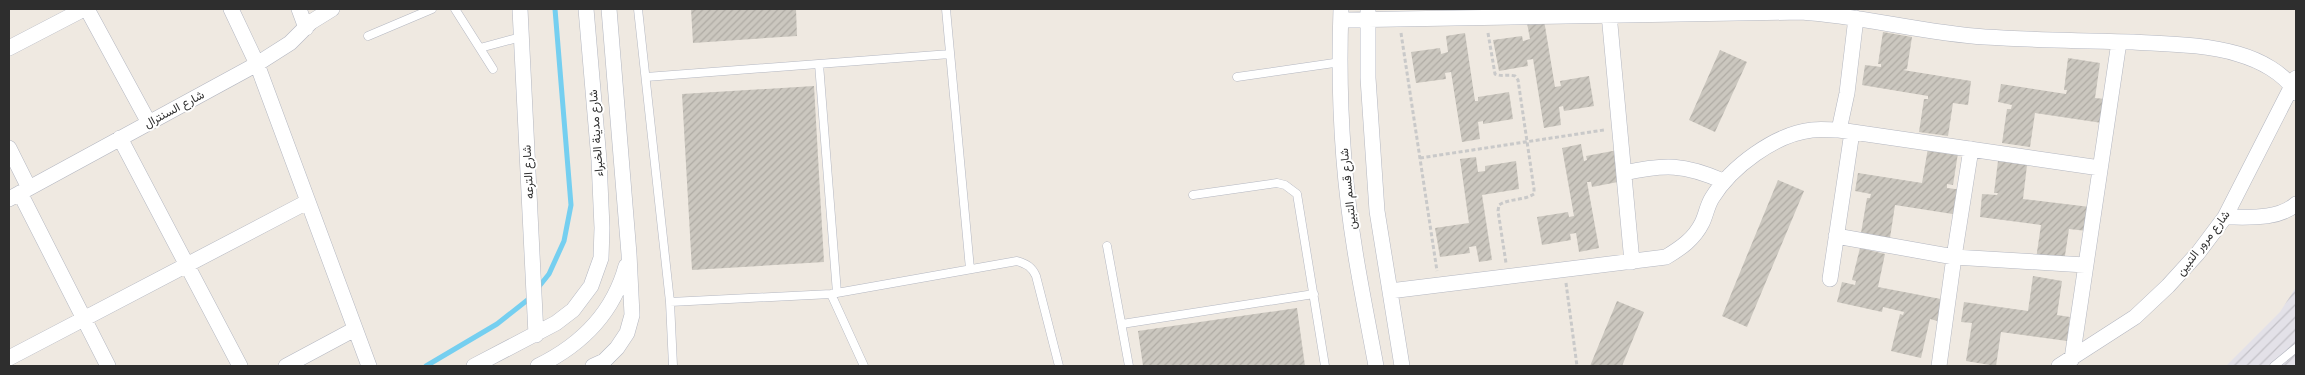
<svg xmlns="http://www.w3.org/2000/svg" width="2305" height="375" viewBox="0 0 2305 375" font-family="Mulish,Vazirmatn,sans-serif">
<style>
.industrial{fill:url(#industrial-furrows)}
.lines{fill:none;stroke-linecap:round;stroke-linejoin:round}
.stream{stroke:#75cff0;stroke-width:5}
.building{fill:url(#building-hatch)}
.service-casing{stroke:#b4b7c1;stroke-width:9}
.minor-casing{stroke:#b4b7c1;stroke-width:16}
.path{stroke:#c9c9c9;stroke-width:3;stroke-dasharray:4 2.5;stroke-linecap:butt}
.service{stroke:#fff;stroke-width:8}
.minor{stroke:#fff;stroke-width:15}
.labels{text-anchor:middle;stroke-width:4;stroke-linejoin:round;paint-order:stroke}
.street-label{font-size:12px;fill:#2e2e2e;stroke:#fff}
</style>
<defs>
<pattern id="industrial-furrows" width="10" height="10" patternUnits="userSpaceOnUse" patternTransform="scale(1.25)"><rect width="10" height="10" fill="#e3e1e8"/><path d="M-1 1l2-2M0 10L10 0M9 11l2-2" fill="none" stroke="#c3c1c7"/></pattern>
<pattern id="building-hatch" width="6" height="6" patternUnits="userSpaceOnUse" patternTransform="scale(1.25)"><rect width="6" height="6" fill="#cbc7bf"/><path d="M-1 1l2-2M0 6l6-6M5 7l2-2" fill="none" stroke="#afaba4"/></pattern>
</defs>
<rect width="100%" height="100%" fill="#efe9e1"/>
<path class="industrial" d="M2296 287V366H2226L2280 312Z"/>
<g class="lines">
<path class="stream" d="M537 289 549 274 564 241 571 205 555 9
M426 366 497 324 530 298"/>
</g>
<path class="building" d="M691 9H796L797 36 693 43Z
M1544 20 1555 87 1561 86 1560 81 1589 76 1594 106 1564 111 1563 106 1559 107 1561 125 1544 128 1533 59 1527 60 1528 66 1499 71 1493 40 1522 36 1523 41 1530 39 1527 23Z
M1883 32 1912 37 1907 69 1903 70 1971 81 1968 105 1953 103 1948 136 1919 132 1924 99H1928V96L1862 85 1865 65 1881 67V64H1878Z
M1465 33 1475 101H1478V97L1509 92 1513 119 1483 124V121L1478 122 1480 139 1462 142 1451 72 1445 73 1446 79 1416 83 1411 52 1440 48 1441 54 1448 52 1446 36Z
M1720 50 1747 62 1715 132 1689 120Z
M2068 58 2100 63 2095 98 2105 99 2102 123 2035 113 2030 147 2002 143 2007 109H2011L2012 105 1998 102 2001 84 2066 94 2067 90H2064Z
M814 86 824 262 692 270 682 94Z
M1581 144 1584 161 1587 160 1586 156 1618 150 1623 181 1592 187 1591 182H1587L1599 248 1579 252 1576 233 1570 234 1571 240 1542 245 1537 217 1568 212 1569 217 1574 216 1562 148Z
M1928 148 1958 153 1953 185 1947 184V188L1963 190 1959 215 1895 205 1890 238 1861 233 1867 198H1870L1871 194 1855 191 1858 173 1922 183Z
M1476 157 1478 172 1485 171V166L1516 161 1519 189 1482 195 1492 260 1479 262 1476 246 1469 247 1470 253 1440 257 1435 228 1469 223 1460 159Z
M1998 161 2027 165 2023 199 2090 207 2087 231 2069 229 2064 262 2036 259 2041 225 1980 217 1982 194 1997 195 1998 193H1994Z
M1778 180 1804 191 1747 327 1722 316Z
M1860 248 1885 254 1878 287 1946 300 1941 322 1930 319 1921 358 1891 351 1900 314 1903 315 1904 312 1883 307 1882 312 1837 302 1842 282 1855 285 1856 281 1852 280Z
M2033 276 2062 281 2057 315 2070 317 2067 341 2001 332 1996 366 1966 361 1972 323 1961 322 1964 302 2028 311Z
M1617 301 1644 312 1622 366H1590Z
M1297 308 1305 366H1143L1138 331Z"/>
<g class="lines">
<defs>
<path id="service" d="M455 9 493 69
M638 9 670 302 673 366
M946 9 970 269
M368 36 432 9
M480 48 521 37
M819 64 837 293
M646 77 950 54
M1237 77 1341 62
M1193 195 1277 183 1285 185 1297 194 1325 366
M1107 246 1129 366
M831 294 864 366
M670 302 831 294 1017 261C1027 264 1032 267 1036 276L1059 366
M1122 324 1314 294
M2274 366 2296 348"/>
<path id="minor" d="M87 9 149 123
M231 9 257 64 369 366
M299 9 306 28
M520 9 536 335
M1341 9C1338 89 1342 171 1355 251 1361 289 1369 328 1376 366
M1368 9V78L1377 211 1402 366
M1609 14 1632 262
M1341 20 1801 12C1863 16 1923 33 1985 37 2034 40 2084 41 2133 42 2167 44 2205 44 2238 54 2259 60 2285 73 2296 93
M9 48 84 9
M1839 130 1847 93 1856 18
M120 138 240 366
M9 148 29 188
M1624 173C1665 164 1684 164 1723 181
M20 193 108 366
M9 199 257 64 290 43 311 22 332 9
M2225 217C2248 217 2278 220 2296 204
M1836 236 1954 257 2085 265
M1830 279 1852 132
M1390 291 1666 257C1681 248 1694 239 1702 223 1706 215 1707 206 1712 198 1731 167 1775 134 1812 130 1820 129 1830 130 1839 130L2100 168
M9 358 307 202
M2072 359 2119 42
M286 366 355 329
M474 366 556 323 573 310 591 286 601 258 602 228 599 160 586 9
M538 366C581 345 613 314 626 266
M593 366 604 361 617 348 627 333 632 315 629 254 609 9
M1939 366 1954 257 1971 149
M2059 366 2135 317 2168 286 2198 253 2225 217 2296 78"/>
</defs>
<use href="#service" class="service-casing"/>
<use href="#minor" class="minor-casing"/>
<path class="path" d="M1401 33 1437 271
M1488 33 1495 74C1502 77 1508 74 1515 76L1518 80 1534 189V194C1523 201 1510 198 1499 205L1498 211 1506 263
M1420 158 1604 130
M1566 283 1577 366"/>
<use href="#service" class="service"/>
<use href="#minor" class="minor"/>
</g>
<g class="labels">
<g class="street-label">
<text transform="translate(174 109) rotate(-28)" y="4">شارع السنترال</text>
<text transform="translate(596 133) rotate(-94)" y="4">شارع مدينة الخبراء</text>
<text transform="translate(528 172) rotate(-93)" y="4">شارع الترعه</text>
<text transform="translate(1348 189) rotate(-96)" y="4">شارع قسم التبين</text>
<text transform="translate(2203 243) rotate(-52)" y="4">شارع مرور التبين</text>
</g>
</g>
<rect width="2305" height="375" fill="none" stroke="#2e2e2e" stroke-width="20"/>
</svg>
